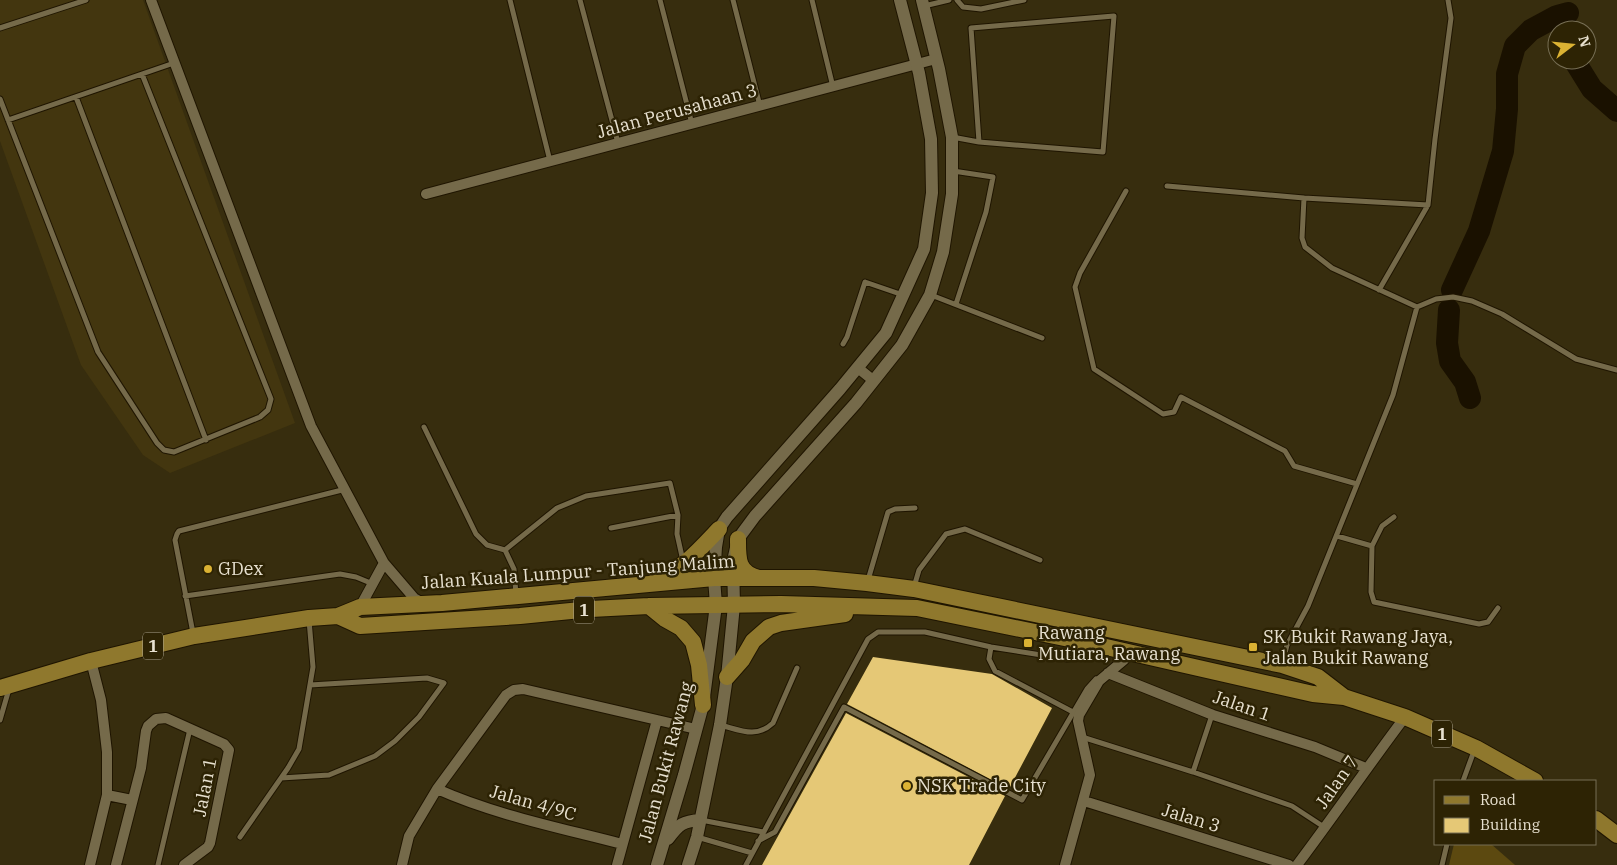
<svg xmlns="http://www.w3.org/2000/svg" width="1617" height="865" viewBox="0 0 1617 865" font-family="'IBM Plex Serif',serif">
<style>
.built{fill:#43360f}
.green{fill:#5c4910}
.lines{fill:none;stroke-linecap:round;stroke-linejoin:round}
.river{stroke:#1a1100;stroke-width:22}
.building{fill:#e5c876}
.service-casing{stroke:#1f1500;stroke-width:7}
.minor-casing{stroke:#1f1500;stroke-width:12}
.tertiary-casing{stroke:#1f1500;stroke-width:14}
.primary-casing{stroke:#1f1500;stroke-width:18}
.service{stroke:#756a4a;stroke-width:5}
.minor{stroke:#756a4a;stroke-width:10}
.tertiary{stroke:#756a4a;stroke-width:12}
.primary{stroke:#8f782d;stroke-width:16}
.poi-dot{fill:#dbb233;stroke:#2d2304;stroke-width:2}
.labels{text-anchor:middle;stroke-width:5;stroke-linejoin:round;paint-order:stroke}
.shield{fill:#2d2304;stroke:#afa792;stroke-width:1}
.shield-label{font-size:16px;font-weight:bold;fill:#e7e0cf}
.street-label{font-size:18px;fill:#e7e0cf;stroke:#2d2304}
.poi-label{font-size:18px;fill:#e7e0cf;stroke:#2d2304;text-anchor:start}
</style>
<rect width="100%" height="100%" fill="#372d0e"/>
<path class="built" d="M0 0H143L295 423 170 473 143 455 81 365 0 141Z"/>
<path class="green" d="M1454 844H1491L1515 865H1449Z"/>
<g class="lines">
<path class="river" d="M1574 60 1592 89 1617 111
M1452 290 1479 231 1503 151 1507 109V74L1515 46 1531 30 1557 16 1568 13
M1449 310 1447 343 1450 361 1465 382 1470 398"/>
</g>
<path class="building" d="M873 657 992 674 1052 708 1009 789 847 704Z
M846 713 1005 796 969 865H762Z"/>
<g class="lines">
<defs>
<path id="service" d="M510 0 550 161
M580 0 618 143
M660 0 692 124
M733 0 760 106
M812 0 833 87
M957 0 963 7 981 9 1024 0
M924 6 949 0
M0 28 86 0
M76 97 206 440
M0 99 98 352 157 443 164 450 174 452 260 417 268 410 271 399 142 74
M8 120 174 63
M952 137 979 142 1103 152 1114 16 971 28 979 142
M953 171 993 177 986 212 956 304
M1167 186 1304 198 1302 238 1305 247 1332 268 1417 307 1436 299 1453 297 1472 301 1502 314 1576 359 1617 370
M1126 191 1080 273 1075 287 1094 369 1163 414 1174 412 1181 397 1285 451 1294 466 1357 484
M1304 198 1428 205
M1379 290 1428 205 1435 139 1451 18 1448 0
M931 295 1042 338
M843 344 847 337 865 282 903 295
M424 427 476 534 487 545 505 550 514 569 516 595
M611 528 678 515
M1337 536 1372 546 1371 592 1374 602 1479 624 1488 622 1498 608
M1372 546 1382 526 1394 517
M505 550 557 508 586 496 670 483 678 515 677 534 683 561
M868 580 888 512 895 509 915 508
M914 587 919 570 946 534 965 529 1040 560
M185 596 340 574 356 577 373 584
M193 633 175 540 177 534 179 531 346 489
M991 647 989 659 995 671 1073 712
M1283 662 1287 645 1308 606 1393 395 1417 307
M0 720 9 689
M720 725C740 730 756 739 773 723L797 668
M1082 737 1193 772 1292 806 1324 827
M1193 772 1212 715
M281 778 329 775 375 756 395 741 419 717 444 683 427 678 310 685
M1463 781 1474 751
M701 820 763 832
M240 837 288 768 299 749 313 667 309 620
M697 837 752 853
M758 841 775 832 844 707 1022 800 1087 689 1096 679
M158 865 190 729
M746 865 868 639 878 632H925L991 647 1067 659 1074 658 1083 644
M1442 865 1447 844"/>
<path id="minor" d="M151 0 311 426 384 563 414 598 423 603
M426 194 936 59
M858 368 874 381
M360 607 384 563
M1108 673 1213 715 1315 747 1366 768
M437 789C495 815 561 828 622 844
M107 795 132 800
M1084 801 1289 865
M90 865 107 795V752L101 700 91 661
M116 865 141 768 146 731 148 726 156 719 166 718 224 744 229 750 210 843 208 847 184 865
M402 865 409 836 437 789 506 695 514 690 523 689 696 729
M617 865 657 720
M1065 865 1090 775 1078 721 1079 715 1099 681 1124 660
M1297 865C1334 816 1368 766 1405 717"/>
<path id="tertiary" d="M668 839C679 824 683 821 701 820
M657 865 684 775 703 705 716 605 714 578 716 547 719 529 727 517 840 389 886 333 924 249 932 193 931 139 919 73 900 0
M688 865 697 837 720 725 727 677 734 605 733 561 738 539 755 516 856 403 902 345 930 295 943 252 952 194V137L939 69 922 0"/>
<path id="primary" d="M738 539C738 558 737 573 759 578
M655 581C681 571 700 549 719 529
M649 606 665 619 681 628 693 642 699 665 703 705
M338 616 360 626 520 616 591 609 649 606 781 604 917 608 1084 642 1313 694 1344 697 1405 717 1476 748 1535 781
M727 677 742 660 753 641 769 627 781 623 845 614
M0 688 91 661 194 636 309 618 338 616 360 607 442 603 714 578H814L867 583 914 589 1282 665 1318 677 1344 697
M1596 819 1617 835"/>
</defs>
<use href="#service" class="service-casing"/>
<use href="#minor" class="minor-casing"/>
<use href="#tertiary" class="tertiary-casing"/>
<use href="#primary" class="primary-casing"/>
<use href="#service" class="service"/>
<use href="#minor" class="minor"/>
<use href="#tertiary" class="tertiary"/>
<use href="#primary" class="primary"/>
</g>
<g class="poi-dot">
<circle cx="208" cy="569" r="5"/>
<rect x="1023" y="638" width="10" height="10" rx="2.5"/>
<rect x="1248" y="642" width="10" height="10" rx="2.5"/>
<circle cx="907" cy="786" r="5"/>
</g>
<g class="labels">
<g class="shield">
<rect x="574" y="596.5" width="20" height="27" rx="4"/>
<rect x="143" y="632.5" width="20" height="27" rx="4"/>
<rect x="1432" y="720.5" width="20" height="27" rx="4"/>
</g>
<g class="shield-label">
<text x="584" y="616">1</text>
<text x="153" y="652">1</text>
<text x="1442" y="740">1</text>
</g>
<g class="street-label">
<text transform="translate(677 111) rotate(-15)" y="6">Jalan Perusahaan 3</text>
<text transform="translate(578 572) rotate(-4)" y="6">Jalan Kuala Lumpur - Tanjung Malim</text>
<text transform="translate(1242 706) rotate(19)" y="6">Jalan 1</text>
<text transform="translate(666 762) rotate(-75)" y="6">Jalan Bukit Rawang</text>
<text transform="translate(1337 782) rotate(-55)" y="6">Jalan 7</text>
<text transform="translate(205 787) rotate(-79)" y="6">Jalan 1</text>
<text transform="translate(533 803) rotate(16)" y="6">Jalan 4/9C</text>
<text transform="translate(1191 818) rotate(17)" y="6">Jalan 3</text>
</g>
<g class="poi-label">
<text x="218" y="575">GDex</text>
<text x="1038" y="639">Rawang<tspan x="1038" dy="21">Mutiara, Rawang</tspan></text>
<text x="1263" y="643">SK Bukit Rawang Jaya,<tspan x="1263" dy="21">Jalan Bukit Rawang</tspan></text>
<text x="917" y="792">NSK Trade City</text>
</g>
</g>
<rect x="1434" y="780" width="162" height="65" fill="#2d2304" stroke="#776f55"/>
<rect x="1444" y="796" width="25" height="8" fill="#8f782d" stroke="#776f55"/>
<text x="1480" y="805" font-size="15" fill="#e7e0cf">Road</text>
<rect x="1444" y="818" width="25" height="15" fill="#e5c876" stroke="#776f55"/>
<text x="1480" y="830" font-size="15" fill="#e7e0cf">Building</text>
<g transform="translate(1572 45) rotate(74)"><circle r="24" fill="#2d2304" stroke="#776f55"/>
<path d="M0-4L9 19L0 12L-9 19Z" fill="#dbb233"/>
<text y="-8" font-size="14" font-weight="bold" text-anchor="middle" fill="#e7e0cf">N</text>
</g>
</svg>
